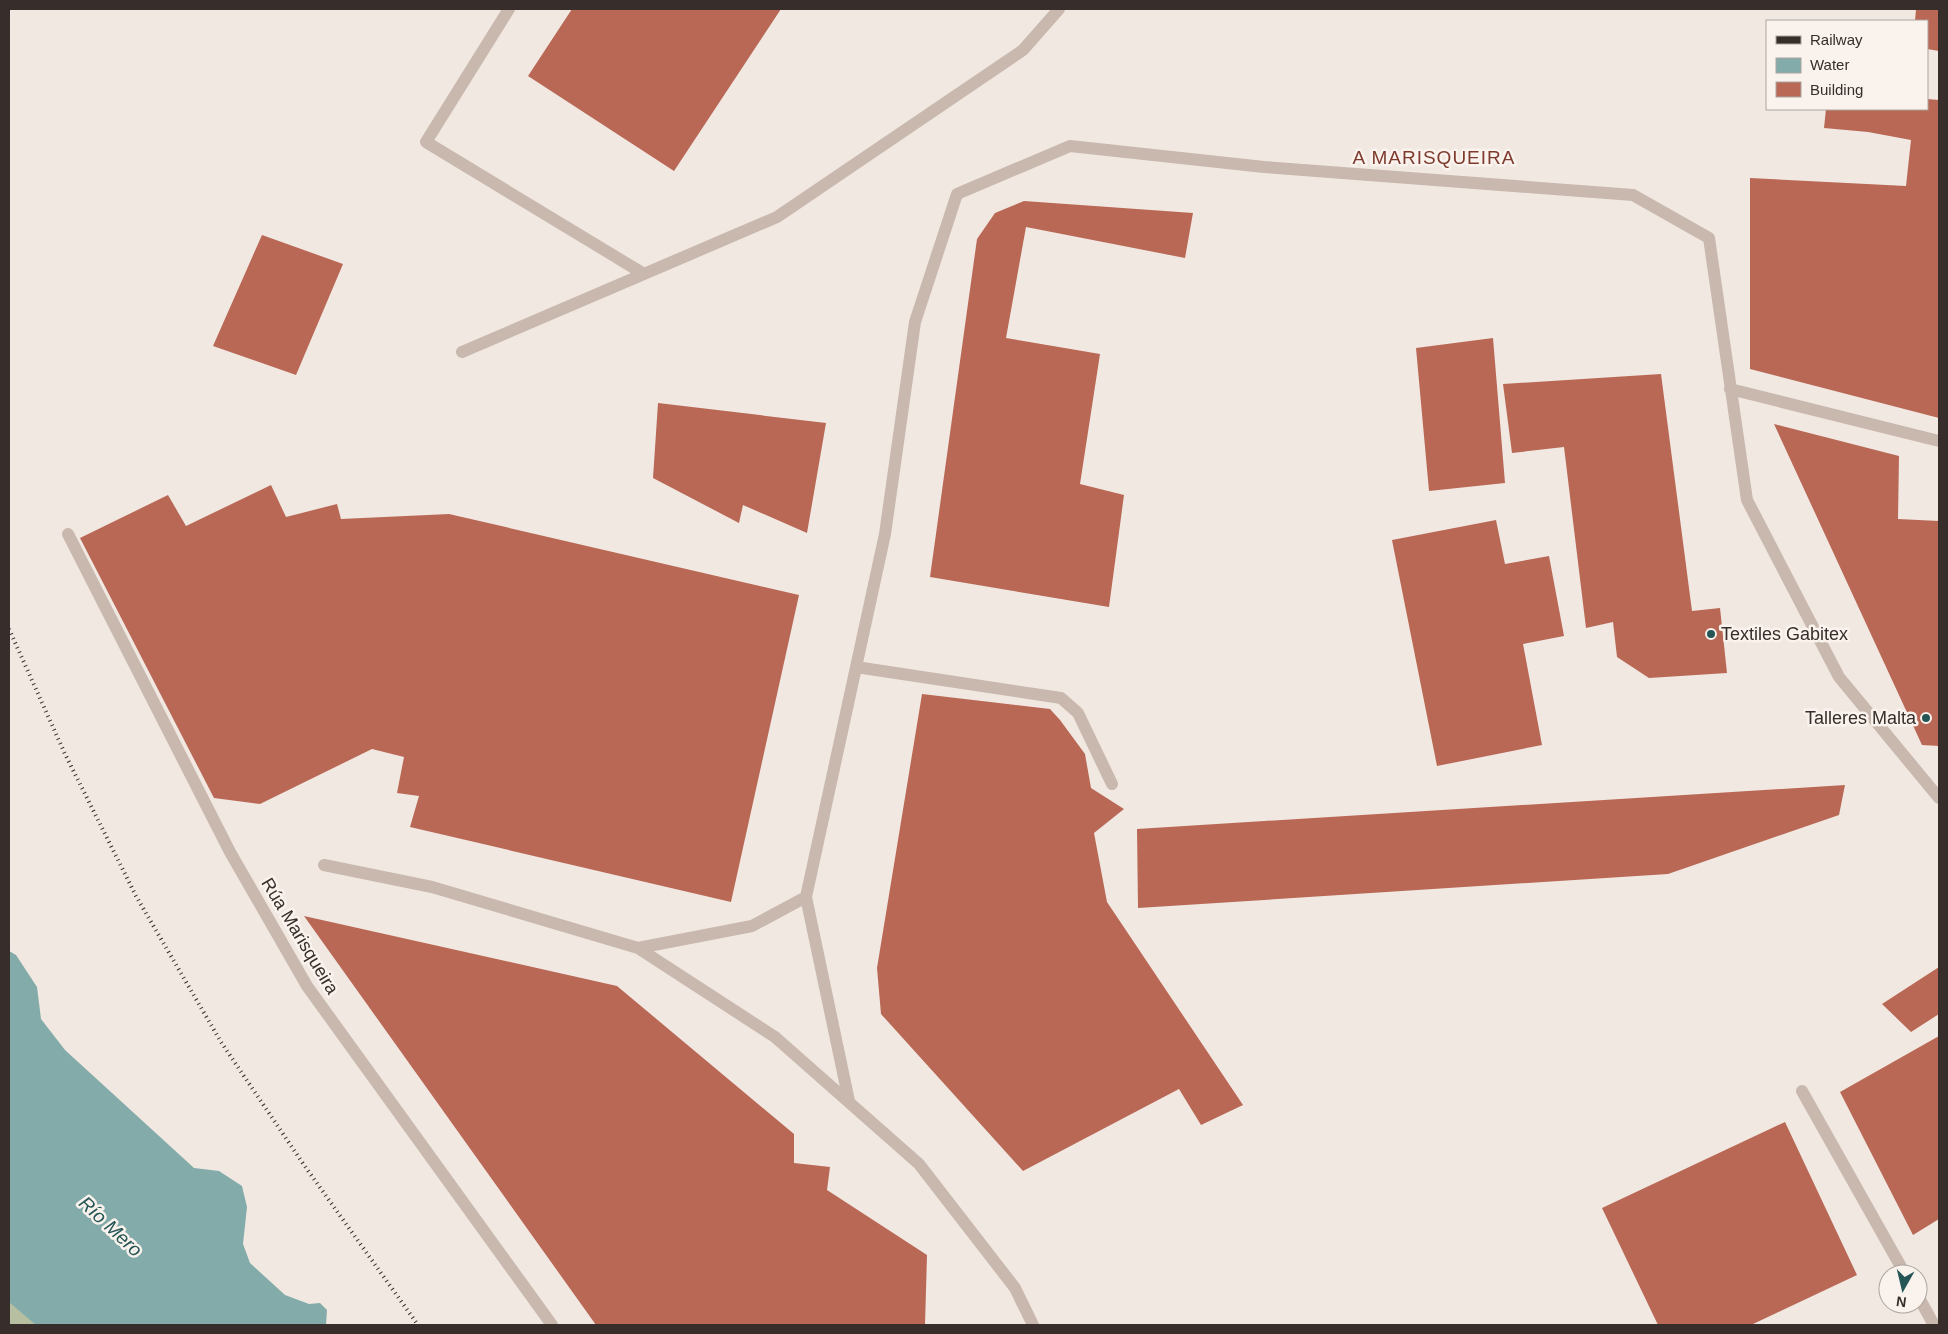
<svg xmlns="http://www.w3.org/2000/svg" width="1948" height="1334" viewBox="0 0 1948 1334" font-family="Arial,sans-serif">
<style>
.green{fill:#b7bfa2}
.water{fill:#82abaa}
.building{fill:#b96856}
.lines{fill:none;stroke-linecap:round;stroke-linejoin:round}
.service{stroke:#c8b8ae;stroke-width:12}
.rail{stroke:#372e2b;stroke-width:4;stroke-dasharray:1 4;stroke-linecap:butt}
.poi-dot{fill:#255555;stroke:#f9f2ed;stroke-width:2}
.labels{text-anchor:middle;stroke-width:5;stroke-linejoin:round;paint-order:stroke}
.poi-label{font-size:18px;fill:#372e2b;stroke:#f9f2ed;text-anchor:start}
.street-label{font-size:18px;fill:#372e2b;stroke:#f9f2ed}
.neighbourhood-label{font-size:19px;letter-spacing:1px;fill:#7e3b2d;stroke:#f9f2ed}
.water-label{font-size:19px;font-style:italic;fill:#255555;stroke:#f9f2ed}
</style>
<rect width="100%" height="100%" fill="#f1e8e1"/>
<path class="green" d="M9 1276 72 1325H9Z"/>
<path class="water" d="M9 951 16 955 37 987 41 1019 65 1050 194 1168 219 1171 242 1186 247 1207 243 1244 250 1263 285 1295 309 1304 320 1303 327 1310 326 1325H36L9 1302Z"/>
<path class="building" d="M572 9H781L674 171 528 76Z
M1916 9H1939V51L1927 49V21H1915Z
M1927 99 1939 100V418L1750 369V178L1906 186 1911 140 1868 132 1824 128 1826 109H1927Z
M1024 201 1193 213 1185 258 1026 227 1006 338 1100 354 1080 484 1124 495 1109 607 930 577 977 239 995 213Z
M262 235 343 264 296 375 213 346Z
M1493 338 1505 483 1429 491 1416 348Z
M1661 374 1692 611 1720 608 1727 673 1649 678 1617 657 1613 622 1586 628 1564 447 1512 453 1503 384Z
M658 403 826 423 807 533 743 505 739 523 653 478Z
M1774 424 1899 456 1898 519 1939 521V746L1922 745Z
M271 485 286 517 337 504 341 519 449 514 799 595 731 902 410 827 419 796 397 793 404 757 372 749 260 804 214 798 80 538 168 495 186 526Z
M1496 520 1505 564 1549 556 1564 636 1523 644 1542 745 1437 766 1392 540Z
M922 694 1050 709 1060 720 1085 754 1091 788 1124 809 1094 833 1107 902 1243 1105 1201 1125 1179 1089 1023 1171 881 1014 877 968Z
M1845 785 1839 815 1668 874 1138 908 1137 829Z
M304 916 617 986 794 1134V1163L830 1167 827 1190 927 1255 925 1325H596Z
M1939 967V1014L1911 1032 1882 1004Z
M1939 1036V1219L1913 1235 1840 1092Z
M1785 1122 1857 1275 1751 1325H1658L1602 1208Z"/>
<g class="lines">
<path class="service" d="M509 9 426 142 644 274
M462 352 777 217 1023 50 1059 9
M1730 389 1939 441
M68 534 230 852 307 986 552 1325
M856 667 1061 698 1078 713 1112 784
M324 865 432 887 638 948 775 1037 919 1164 1015 1288 1033 1325
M638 948 752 926 806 897
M1802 1091 1905 1274
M849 1101 806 897 885 534 915 322 957 194 1070 146 1264 167 1633 195 1709 238 1747 500 1839 677 1939 798
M1918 1296 1934 1325"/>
<path class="rail" d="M9 629 65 754 136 896 221 1042 304 1165 418 1325"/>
</g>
<g class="poi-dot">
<circle cx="1711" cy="634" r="5"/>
<circle cx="1926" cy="718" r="5"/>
</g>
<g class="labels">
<g class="poi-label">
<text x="1721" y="640">Textiles Gabitex</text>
<text x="1916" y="724" text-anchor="end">Talleres Malta</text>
</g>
<g class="street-label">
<text transform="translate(300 936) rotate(59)" y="6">Rúa Marisqueira</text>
</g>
<g class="neighbourhood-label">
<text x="1434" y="164">A MARISQUEIRA</text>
</g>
<g class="water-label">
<text transform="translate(111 1226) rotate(43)" y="7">Río Mero</text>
</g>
</g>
<rect width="1948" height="1334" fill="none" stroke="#372e2b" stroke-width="20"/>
<rect x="1766" y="20" width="162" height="90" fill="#f9f2ed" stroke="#aba49f"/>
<rect x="1776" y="36" width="25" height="8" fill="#372e2b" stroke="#aba49f"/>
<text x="1810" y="45" font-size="15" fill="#372e2b">Railway</text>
<rect x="1776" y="58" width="25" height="15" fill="#82abaa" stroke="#aba49f"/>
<text x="1810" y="70" font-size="15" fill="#372e2b">Water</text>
<rect x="1776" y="82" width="25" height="15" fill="#b96856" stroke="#aba49f"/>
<text x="1810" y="95" font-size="15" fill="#372e2b">Building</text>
<g transform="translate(1903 1289) rotate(188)"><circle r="24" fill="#f9f2ed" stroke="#aba49f"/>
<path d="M0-4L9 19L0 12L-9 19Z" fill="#255555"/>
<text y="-8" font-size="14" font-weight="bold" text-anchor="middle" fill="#372e2b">N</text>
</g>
</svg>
